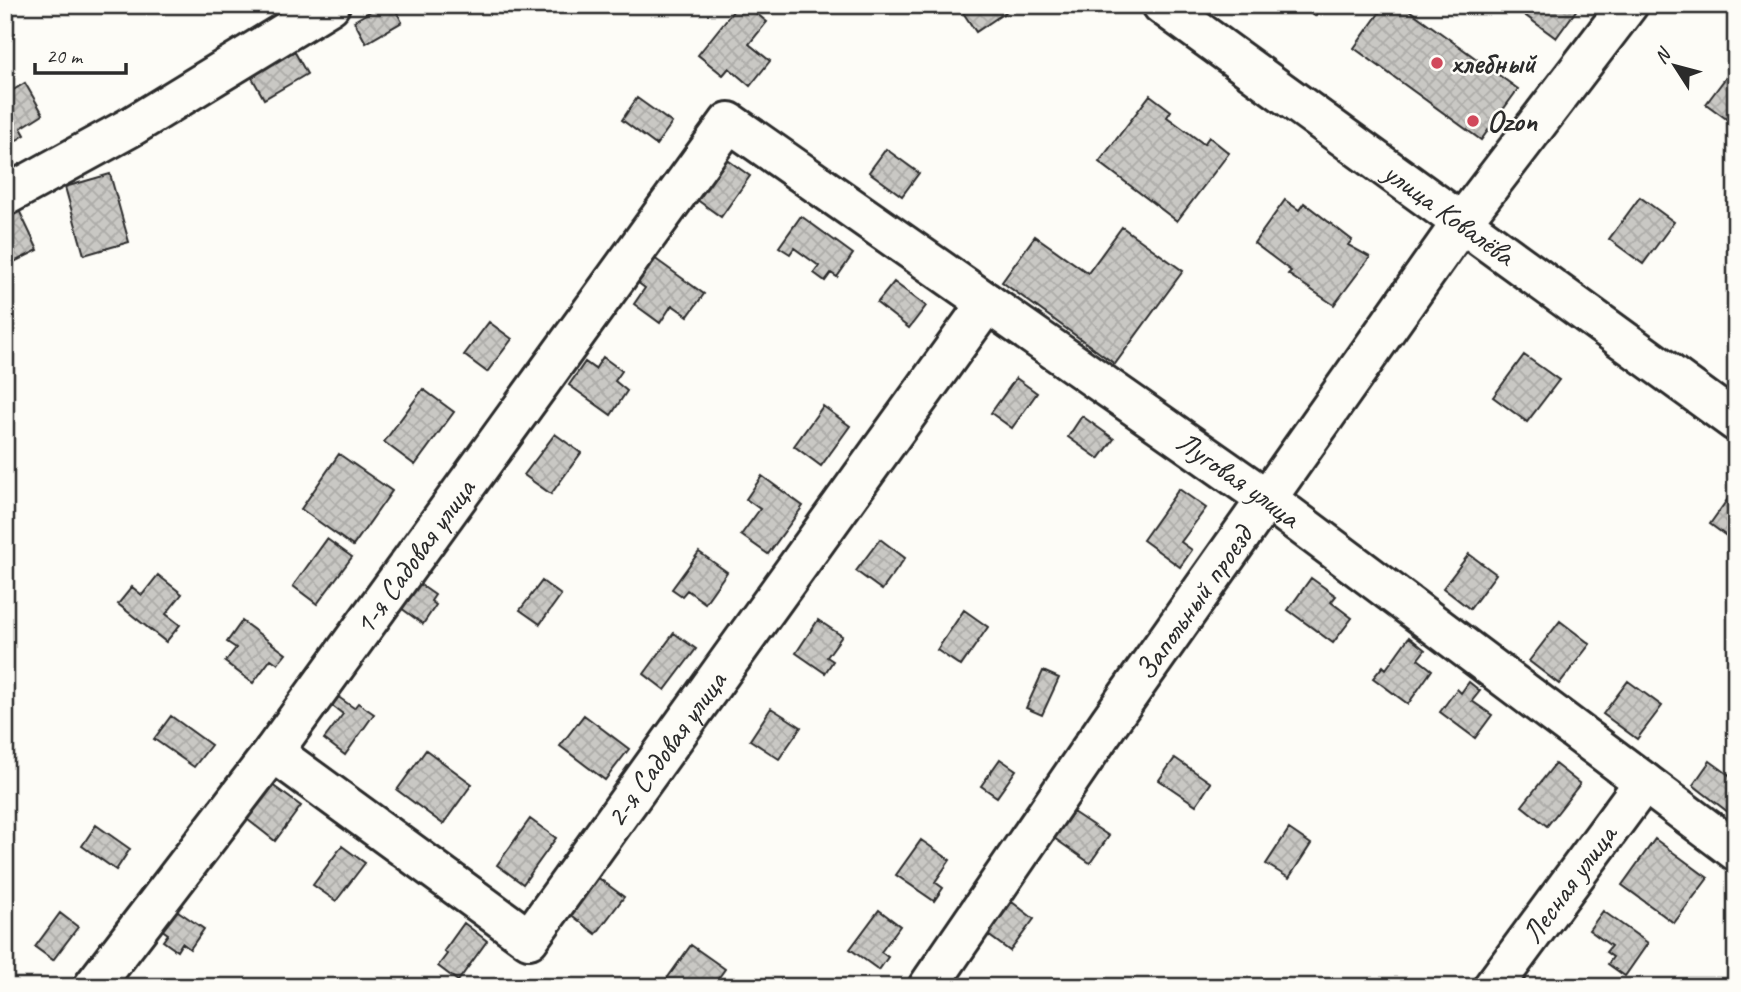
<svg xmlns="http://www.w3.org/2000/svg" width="1741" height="992" viewBox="0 0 1741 992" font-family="Caveat,sans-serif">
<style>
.building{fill:url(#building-cross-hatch);stroke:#2b2b2b;stroke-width:2}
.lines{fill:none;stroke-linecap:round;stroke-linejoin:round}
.minor-casing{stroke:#2b2b2b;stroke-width:44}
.minor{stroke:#fdfcf7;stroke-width:38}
.poi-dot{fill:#d1495b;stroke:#fdfcf7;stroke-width:2.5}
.labels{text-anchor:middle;stroke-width:5;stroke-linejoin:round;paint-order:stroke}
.poi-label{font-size:30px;font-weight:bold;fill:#2b2b2b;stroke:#fdfcf7;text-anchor:start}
.street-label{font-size:30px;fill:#2b2b2b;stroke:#fdfcf7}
</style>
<defs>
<pattern id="building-cross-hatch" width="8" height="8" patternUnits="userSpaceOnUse" patternTransform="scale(1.75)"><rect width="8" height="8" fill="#c9c8c4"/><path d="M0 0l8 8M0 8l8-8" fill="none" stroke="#adaca9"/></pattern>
</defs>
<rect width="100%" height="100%" fill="#fdfcf7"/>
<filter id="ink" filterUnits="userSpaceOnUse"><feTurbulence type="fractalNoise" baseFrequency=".0143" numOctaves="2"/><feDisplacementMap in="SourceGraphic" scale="14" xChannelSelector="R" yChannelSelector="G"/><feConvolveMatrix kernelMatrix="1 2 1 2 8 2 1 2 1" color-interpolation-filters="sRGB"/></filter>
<g filter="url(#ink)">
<path class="building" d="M381 5H393L402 22 366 43 354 21Z
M738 5H746L767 22 749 44 770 61 750 86 729 68 723 75 698 55Z
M958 5H1016L976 32Z
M1299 5H1323L1315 16Z
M1385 5H1402L1518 89 1481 140 1354 48Z
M1511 5H1580L1556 38Z
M292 47 307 74 264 99 245 65Z
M1736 64V126L1706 104Z
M25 83 43 114 21 128 25 135 10 144 5 135V95Z
M1150 95 1171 111 1167 117 1204 144 1209 137 1229 153 1177 221 1099 162Z
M637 98 672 123 656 145 622 120Z
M886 149 919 173 902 196 869 172Z
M718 153 750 176 721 217 689 194Z
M110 174 129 242 84 255 65 187Z
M1640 197 1674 222 1643 264 1609 239Z
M1285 200 1299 210 1304 203 1352 240 1348 245 1370 257 1334 305 1288 274 1291 271 1254 243Z
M18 208 38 250 8 265 5 260V214Z
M801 216 853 254 837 277 831 273 825 281 814 273 819 266 794 248 790 254 779 247Z
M1122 227 1183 271 1115 364 1002 282 1035 236 1088 273Z
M650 255 704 294 688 316 672 305 660 323 634 304 645 288 633 279Z
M894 282 926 306 909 328 877 303Z
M489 322 512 339 487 372 464 355Z
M1524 355 1559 380 1527 422 1493 397Z
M603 357 622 371 615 381 627 391 611 415 569 385 585 362 595 369Z
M1016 378 1037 393 1012 428 991 413Z
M423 389 454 412 415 465 384 442Z
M823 406 850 426 821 466 794 446Z
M1082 416 1114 439 1099 459 1068 437Z
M555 434 581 453 551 494 524 475Z
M339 454 392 491 353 546 301 509Z
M762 476 803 506 768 554 741 535 760 509 746 499Z
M1179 489 1206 508 1181 542 1192 550 1180 567 1143 540Z
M1732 493 1736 495V543L1710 524Z
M327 539 352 557 317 604 293 586Z
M880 539 905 558 882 590 856 571Z
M699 552 727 572 705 603 687 590 682 596 672 589Z
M1469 554 1496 574 1470 609 1443 588Z
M158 575 182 594 166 614 180 625 166 642 118 604 132 587 142 595Z
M1311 578 1336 596 1331 602 1352 618 1333 643 1288 610Z
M415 581 435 595 431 601 436 605 423 624 397 605Z
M542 581 561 595 540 624 520 610Z
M964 610 988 627 961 666 937 650Z
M818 620 842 636 827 657 833 661 825 673 796 653Z
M242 621 286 654 278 664 271 659 253 683 225 662 236 648 227 642Z
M1560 621 1590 644 1559 684 1529 661Z
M674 633 696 649 665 690 644 674Z
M1409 637 1425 650 1418 659 1432 670 1408 704 1373 678 1383 666 1386 669Z
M1043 671 1059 678 1042 715 1026 708Z
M1628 681 1662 706 1637 739 1603 714Z
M1469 682 1480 691 1472 701 1492 715 1475 738 1440 712 1457 689 1461 693Z
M337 696 354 708 358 703 374 714 345 755 324 739 343 714 331 705Z
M771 708 801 727 779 759 750 740Z
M584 715 629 749 605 780 560 746Z
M171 716 211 745 194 767 154 739Z
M426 750 472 784 443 824 397 790Z
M1175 758 1211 783 1196 805 1159 780Z
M1000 759 1016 770 997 797 981 786Z
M1710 761 1736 780V802L1728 812 1693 785Z
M1555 764 1580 784 1547 826 1522 806Z
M268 782 301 806 275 841 243 816Z
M1073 812 1109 836 1090 863 1054 838Z
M530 819 556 838 523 884 497 865Z
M96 825 130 849 116 870 82 846Z
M1289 829 1311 844 1289 878 1266 864Z
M1655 839 1708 878 1674 923 1622 885Z
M921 840 950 860 935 882 943 888 934 901 896 875Z
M342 846 365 863 336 901 313 885Z
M596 876 624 897 596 934 569 913Z
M1012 902 1034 919 1010 951 984 932 991 922 995 925Z
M175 909 204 929 190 949 182 943 177 951 163 941 168 934 161 929Z
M879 910 900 926 881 952 888 957 879 970 850 949Z
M1603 911 1648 943 1625 976 1608 964 1613 957 1606 952 1611 946 1589 930Z
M60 913 78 927 53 960 35 947Z
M464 923 487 941 458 981 438 966 447 954 444 951Z
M691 945 725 969 712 987 702 981 698 987H661Z"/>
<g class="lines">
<defs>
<g id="minor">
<path id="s1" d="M1162 5 1736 422"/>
<path d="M5 196 129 128 330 5"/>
<path id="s2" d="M273 752 529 939 987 303"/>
<path id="s3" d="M93 987 273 752 729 122 1267 499 1736 851"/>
<path id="s4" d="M928 987 1110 721 1462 222 1628 5"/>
<path id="s5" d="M1493 987 1644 782"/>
</g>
</defs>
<use href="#minor" class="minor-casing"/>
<use href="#minor" class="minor"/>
</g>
</g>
<g class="poi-dot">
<circle cx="1437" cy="63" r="7"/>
<circle cx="1473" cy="121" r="7"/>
</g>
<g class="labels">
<g class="poi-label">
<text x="1451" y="73">хлебный</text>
<text x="1487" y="131">Ozon</text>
</g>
<g class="street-label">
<text dy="10" stroke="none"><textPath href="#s1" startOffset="355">улица Ковалёва</textPath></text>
<text dy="10" stroke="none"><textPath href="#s3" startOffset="1696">Луговая улица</textPath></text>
<text dy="10" stroke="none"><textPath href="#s3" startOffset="537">1-я Садовая улица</textPath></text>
<text dy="10" stroke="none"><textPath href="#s4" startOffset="467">Запольный проезд</textPath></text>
<text dy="10" stroke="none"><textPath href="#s2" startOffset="551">2-я Садовая улица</textPath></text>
<text dy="10" stroke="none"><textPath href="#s5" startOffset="128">Лесная улица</textPath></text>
</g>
</g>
<rect width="1741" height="992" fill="none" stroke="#fdfcf7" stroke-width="28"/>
<rect x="14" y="14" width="1713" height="964" fill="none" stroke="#2b2b2b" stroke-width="2.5" filter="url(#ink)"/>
<g transform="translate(1675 66) rotate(306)" stroke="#fdfcf7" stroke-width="5" paint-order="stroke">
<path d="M0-5L12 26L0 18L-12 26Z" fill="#2b2b2b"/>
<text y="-10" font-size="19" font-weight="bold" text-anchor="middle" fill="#2b2b2b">N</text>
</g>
<path d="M35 63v10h91v-10" fill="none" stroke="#2b2b2b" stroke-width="3.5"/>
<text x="46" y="63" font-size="21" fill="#2b2b2b" stroke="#fdfcf7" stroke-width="5" paint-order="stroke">20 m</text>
</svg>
